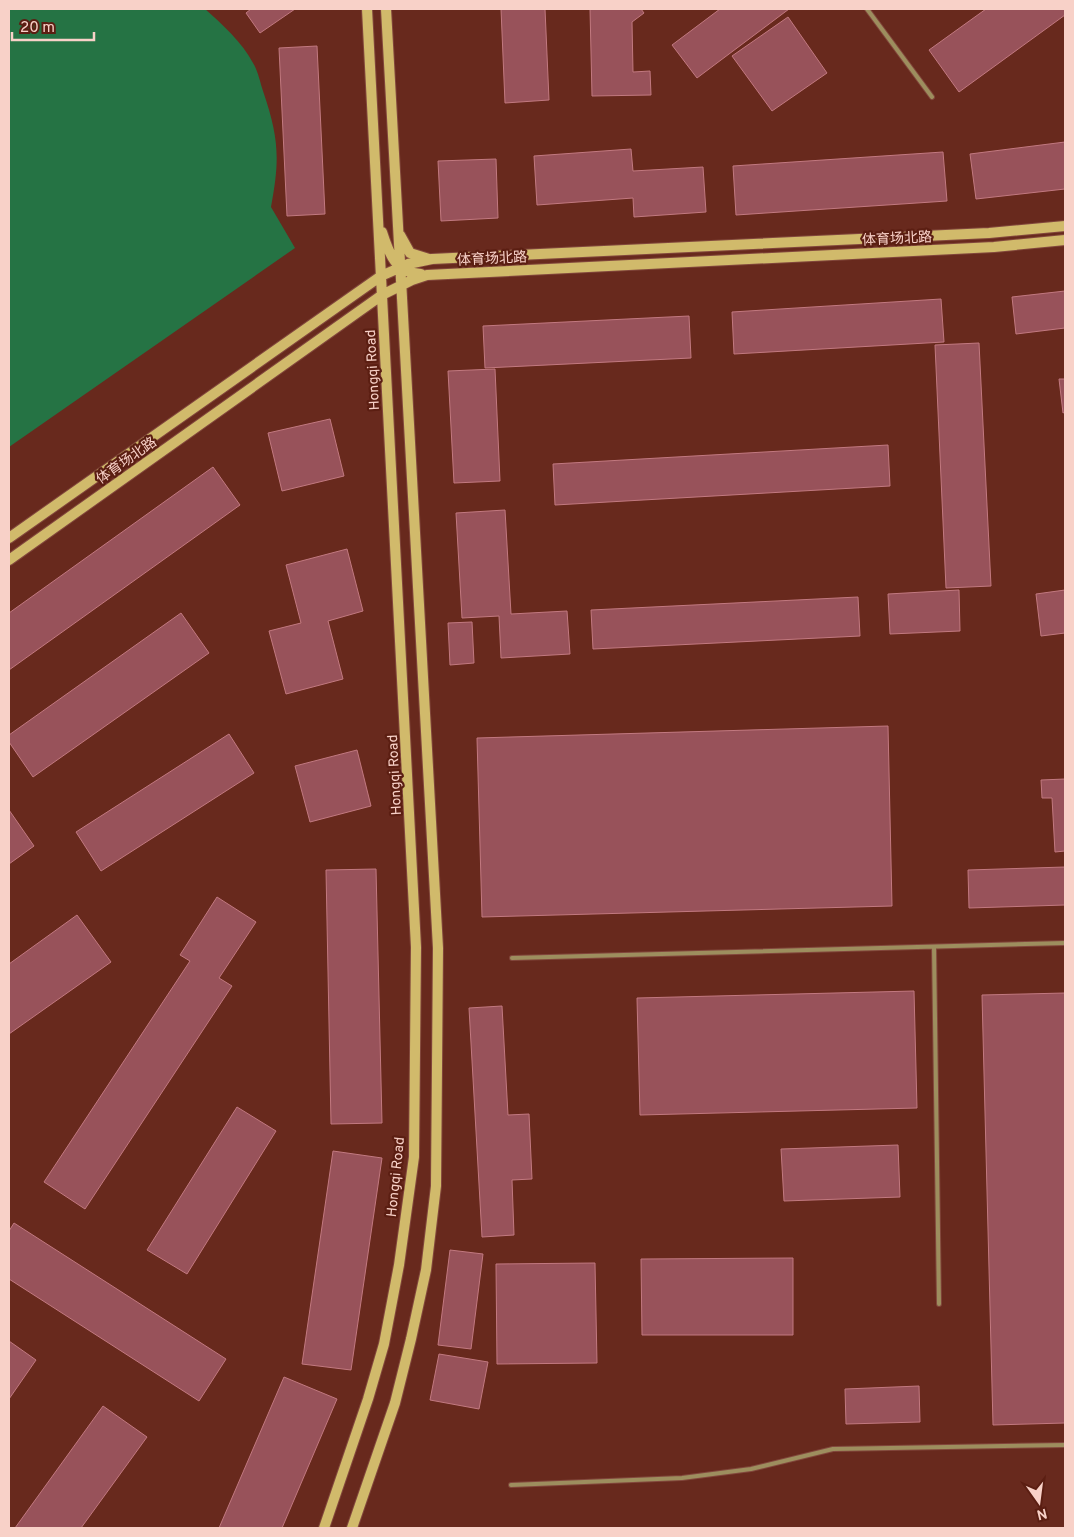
<svg xmlns="http://www.w3.org/2000/svg" width="1074" height="1537" viewBox="0 0 1074 1537" font-family="Overpass,'Noto Sans SC',sans-serif">
<style>
.green{fill:#257344}
.building{fill:#98525a;stroke:#c27980}
.lines{fill:none;stroke-linecap:round;stroke-linejoin:round}
.lane-casing{stroke:#82473c;stroke-width:6}
.secondary-casing{stroke:#82473c;stroke-width:12}
.lane{stroke:#9d8e5e;stroke-width:4}
.secondary{stroke:#d1ba6b;stroke-width:10}
.labels{text-anchor:middle;stroke-width:4.5;stroke-linejoin:round;paint-order:stroke}
.street-label{font-size:14px;fill:#f8d1c8;stroke:#5b1e12}
</style>
<rect width="100%" height="100%" fill="#68291d"/>
<path class="green" d="M9 9H205C222 24 242 42 253 63 258 71 260 82 263 91 279 138 280 159 271 207L295 248 9 447Z"/>
<path class="building" d="M251 9H295L260 33 246 13Z
M501 9H545L549 100 505 103Z
M590 9H641L644 13 632 22 633 72 650 71 651 95 592 96Z
M720 9H789L697 78 672 45Z
M986 9H1065V15L959 92 929 50Z
M788 17 827 73 772 111 732 56Z
M317 46 325 214 287 216 279 48Z
M1065 142V189L976 199 970 154Z
M631 149 633 171 703 167 706 212 634 217 633 198 537 205 534 156Z
M943 152 947 201 736 215 733 166Z
M496 159 498 218 441 221 438 161Z
M1065 291V328L1016 334 1012 297Z
M941 299 944 342 734 354 732 312Z
M689 316 691 358 485 368 483 326Z
M979 343 991 586 946 588 935 345Z
M495 369 500 481 454 483 448 371Z
M1059 379H1065V412L1063 413Z
M330 419 344 476 282 491 268 433Z
M888 445 890 486 555 505 553 464Z
M213 467 240 505 9 670V613Z
M505 510 511 614 567 611 570 654 501 658 499 616 462 618 456 513Z
M347 549 363 611 328 621 343 679 286 694 269 631 301 623 286 565Z
M959 590 960 631 890 634 888 594Z
M1065 590V633L1041 636 1036 594Z
M858 597 860 636 593 649 591 610Z
M181 613 209 653 33 777 9 742V735Z
M472 622 474 663 450 665 448 623Z
M888 726 892 906 482 917 477 738Z
M229 734 254 773 101 871 76 832Z
M357 750 371 806 310 822 295 766Z
M1065 779V851L1055 852 1052 798H1042L1041 780Z
M9 810 34 846 9 864Z
M1065 867V905L969 908 968 870Z
M376 869 382 1123 331 1124 326 870Z
M217 897 256 922 219 978 232 986 85 1209 44 1182 190 961 180 955Z
M77 915 111 962 9 1034V964Z
M914 991 917 1108 640 1115 637 998Z
M1065 993V1423L993 1425 982 995Z
M502 1006 508 1115 529 1114 532 1179 512 1180 514 1235 482 1237 469 1008Z
M237 1107 276 1131 187 1274 147 1250Z
M898 1145 900 1197 784 1201 781 1149Z
M333 1151 382 1158 351 1370 302 1364Z
M14 1223 226 1359 199 1401 9 1279V1231Z
M450 1250 483 1254 471 1349 438 1345Z
M793 1258V1335H642L641 1259Z
M595 1263 597 1363 497 1364 496 1264Z
M9 1341 36 1360 9 1399Z
M439 1354 488 1362 479 1409 430 1400Z
M284 1377 337 1399 282 1528H219Z
M919 1386 920 1422 846 1424 845 1389Z
M103 1406 147 1437 81 1528H15Z"/>
<g class="lines">
<defs>
<path id="lane" d="M867 9 932 97
M934 947 939 1304
M512 958 1065 943
M511 1485 682 1478 751 1469 833 1449 1065 1445"/>
<path id="secondary" d="M382 232C389 254 396 273 421 274
M400 235 410 253 429 259
M9 538 381 276 408 264 432 259 989 233 1065 226
M9 560 382 295 412 280 427 275 994 247 1065 240
M324 1528 368 1399 384 1344 399 1265 414 1157 416 947 367 9
M352 1528 395 1403 411 1339 426 1270 436 1186 438 948 386 9"/>
</defs>
<use href="#lane" class="lane-casing"/>
<use href="#secondary" class="secondary-casing"/>
<use href="#lane" class="lane"/>
<use href="#secondary" class="secondary"/>
</g>
<g class="labels">
<g class="street-label">
<text transform="translate(897 238) rotate(-3)" y="5">体育场北路</text>
<text transform="translate(492 258) rotate(-3)" y="5">体育场北路</text>
<text transform="translate(372 370) rotate(-93)" y="5">Hongqi Road</text>
<text transform="translate(126 460) rotate(-35)" y="5">体育场北路</text>
<text transform="translate(394 775) rotate(-93)" y="5">Hongqi Road</text>
<text transform="translate(395 1177) rotate(-84)" y="5">Hongqi Road</text>
</g>
</g>
<rect width="1074" height="1537" fill="none" stroke="#f8d1c8" stroke-width="20"/>
<g transform="translate(1039 1502) rotate(166)" stroke="#5b1e12" stroke-width="4" paint-order="stroke">
<path d="M0-4L9 19L0 12L-9 19Z" fill="#f8d1c8"/>
<text y="-8" font-size="14" font-weight="bold" text-anchor="middle" fill="#f8d1c8">N</text>
</g>
<path d="M12 32v8h82v-8" fill="none" stroke="#f8d1c8" stroke-width="2.5"/>
<text x="20" y="32" font-size="15" fill="#f8d1c8" stroke="#5b1e12" stroke-width="4" paint-order="stroke">20 m</text>
</svg>
